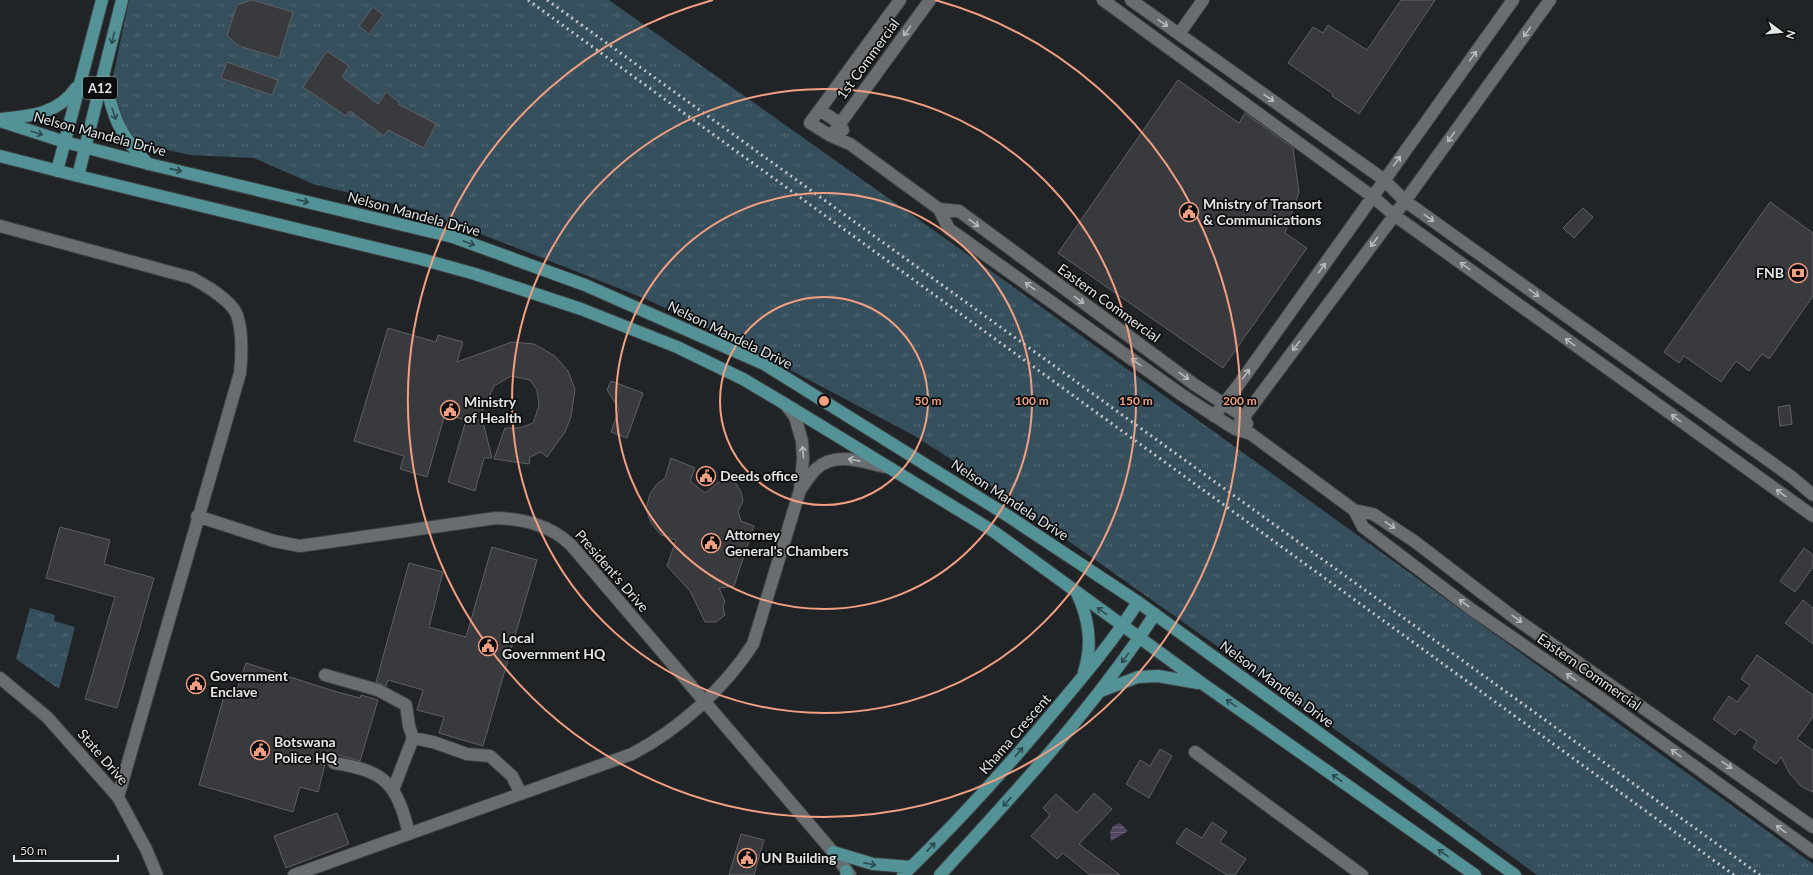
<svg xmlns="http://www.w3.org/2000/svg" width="1813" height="875" viewBox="0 0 1813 875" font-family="Lato,sans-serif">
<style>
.grass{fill:url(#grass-tufts)}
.water{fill:url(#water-rules)}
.building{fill:#393a3e;stroke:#5e6064}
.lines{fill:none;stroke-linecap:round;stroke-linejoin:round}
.minor-casing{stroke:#3e4243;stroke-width:14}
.major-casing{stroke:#3e4243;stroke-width:14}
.minor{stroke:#696d6f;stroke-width:12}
.major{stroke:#539398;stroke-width:12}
.rail{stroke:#c1c4c5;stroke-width:3;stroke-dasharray:2 4;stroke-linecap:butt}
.oneway{stroke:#b8bbbc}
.oneway2{stroke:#2c494c}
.ring{fill:none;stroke:#f39f82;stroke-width:2}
.labels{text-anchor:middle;stroke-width:3.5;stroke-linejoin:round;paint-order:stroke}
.shield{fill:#0c0d0e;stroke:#a2a4a5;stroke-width:1}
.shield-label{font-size:13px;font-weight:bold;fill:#e2e5e6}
.street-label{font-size:14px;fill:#e2e5e6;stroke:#0c0d0e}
.poi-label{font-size:14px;font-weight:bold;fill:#e2e5e6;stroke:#0c0d0e;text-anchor:start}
.centre{fill:#f39f82;stroke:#0c0d0e;stroke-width:2}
.ring-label{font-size:12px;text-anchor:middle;font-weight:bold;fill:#f39f82;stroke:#0c0d0e;stroke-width:3.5;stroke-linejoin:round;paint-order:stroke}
</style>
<defs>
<pattern id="grass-tufts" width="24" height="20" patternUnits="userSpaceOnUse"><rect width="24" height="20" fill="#364f5d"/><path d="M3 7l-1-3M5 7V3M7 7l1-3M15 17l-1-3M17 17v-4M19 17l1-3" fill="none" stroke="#536874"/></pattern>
<pattern id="water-rules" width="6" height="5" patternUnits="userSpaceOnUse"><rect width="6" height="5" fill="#4f475f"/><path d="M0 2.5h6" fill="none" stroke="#686176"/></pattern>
</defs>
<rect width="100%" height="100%" fill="#212426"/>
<path class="grass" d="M129 0H609L1008 283 1813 864V875H1537L1422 791 968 470 913 435 747 347 646 299 532 254 422 211 313 184 254 158 190 155 155 147 136 141 125 129 111 86Z
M30 608 55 615 54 621 75 627 59 689 16 659Z"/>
<path class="water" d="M1120 823 1128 831 1111 841 1110 832 1113 826Z"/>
<path class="building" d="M252 0 293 12 279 58 239 46 227 36 237 5Z
M1401 0H1435L1359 114 1332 96 1333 94 1288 63 1313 27 1323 33 1328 25 1367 50Z
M373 7 383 15 369 34 359 26Z
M327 51 349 66 342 77 378 104 386 92 399 102 398 104 436 124 424 148 388 130 384 136 350 111 346 116 303 87Z
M227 62 278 80 272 95 221 78Z
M1178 80 1239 123 1245 113 1293 148 1299 192 1285 233 1307 248 1223 368 1058 253Z
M1770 202 1813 233V296L1769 359 1762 354 1749 371 1736 361 1721 382 1684 356 1679 363 1664 352Z
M1583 208 1593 217 1574 238 1563 228Z
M388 328 436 342 438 335 463 342 457 362 512 342 534 344 555 356 568 371 575 389 571 417 565 432 547 457 541 452 530 457 529 464 494 459 505 428H520L533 423 539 406 537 390 530 380 511 376 494 386 481 414 492 458H484L475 491 448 482 466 420 445 414 427 477 400 469 404 456 354 441Z
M611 381 643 393 627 438 611 432 619 409 607 390Z
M1790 405 1792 424 1780 426 1778 407Z
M671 458 695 468 690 481 705 493 721 480 730 479 735 482 741 492 743 501 738 511 741 521 754 526 734 586 719 588 725 602 723 607 725 615 716 622H705L690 591 667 566 676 540 661 535 651 523 646 509 650 494 656 485 665 478Z
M60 527 110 540 104 564 154 578 117 708 85 699 115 597 46 578Z
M492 547 537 560 483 746 439 733 444 717 417 710 423 690 388 680 386 686 376 682 409 563 443 572 429 627 466 637Z
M1804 548 1813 555V567L1795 592 1780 581Z
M1803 600 1813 608V644L1785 623Z
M1757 655 1813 695V717L1797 739 1813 750V792L1802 787 1790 774 1781 757 1776 764 1753 748 1757 741 1740 729 1735 735 1713 719 1729 696 1737 702 1750 685 1741 679Z
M246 663 334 691 360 698 361 695 378 700 360 761 328 752 318 792 300 787 293 812 199 785 226 689 236 692Z
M1160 749 1172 756 1149 798 1126 784 1140 760 1150 766Z
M1094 793 1112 809 1079 844 1120 875H1090L1063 853 1057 859 1031 836 1050 815 1043 808 1056 794 1077 813Z
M337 813 349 844 286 868 274 836Z
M1212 822 1227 832 1220 842 1246 859 1235 875H1227L1176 843 1186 828 1202 838Z
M741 834 764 840 754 875H729Z"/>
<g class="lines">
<defs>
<path id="minor" d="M900 0 810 123 831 136 850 144 939 209 949 229 1182 395 1235 429 1251 434 1354 510 1373 514 1414 541 1516 619 1813 827
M1103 0 1373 197 1394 215 1813 516
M1131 0 1383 179 1405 201 1793 478 1813 495
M1179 34 1203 0
M820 110 839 123 843 130
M831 136 930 0
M939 209 959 211 1195 385 1244 417 1247 424
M0 226 192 278C205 285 232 301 237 315 243 333 242 354 240 373L118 797
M1214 416 1237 387 1513 0
M1235 429 1405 201 1550 0
M801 489C805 483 810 475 816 469 836 451 862 462 886 467
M1354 510 1363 527 1471 609 1599 697 1813 852
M197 516 274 541 300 546 496 518C524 519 550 525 571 545L833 852 850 875
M325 675 378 690 406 705 409 726 413 738 433 742 467 754 490 756 512 776 521 794
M0 678 47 717 118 797 146 849 157 875
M1195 752 1362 875
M334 763C386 771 397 784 409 834
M393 790 413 738
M294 875 632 754C678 730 725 688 753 644L800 490 803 459 802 441 795 417 786 405"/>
<path id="major" d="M104 77C114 119 118 133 148 164
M1 119C31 116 58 114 76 88
M0 121 65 142 149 164 453 237 585 285 764 364 1005 514 1138 602 1515 875
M0 156 78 176 421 259 475 274 581 309 677 347 743 379 785 404 993 531 1203 684 1475 875
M57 171 102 0
M78 176 122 0
M1077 593C1089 619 1093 644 1084 672
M1101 691 1138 677 1158 676 1198 683
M833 852 873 864 911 867
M846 871 847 875
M903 875C955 825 1003 772 1049 717 1080 680 1112 643 1138 602
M940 875C1016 792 1093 709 1155 614"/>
</defs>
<use href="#minor" class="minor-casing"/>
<use href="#major" class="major-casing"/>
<use href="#minor" class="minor"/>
<use href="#major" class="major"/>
<path class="rail" d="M528 0 1734 875
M547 0 1760 875"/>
</g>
<defs><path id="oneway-shaft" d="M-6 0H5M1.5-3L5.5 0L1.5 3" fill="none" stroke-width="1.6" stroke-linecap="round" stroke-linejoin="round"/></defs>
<g class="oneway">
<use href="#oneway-shaft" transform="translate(1163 23) rotate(35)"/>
<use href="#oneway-shaft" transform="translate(907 31) rotate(126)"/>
<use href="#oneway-shaft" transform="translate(1527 32) rotate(126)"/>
<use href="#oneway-shaft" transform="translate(1473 56) rotate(-54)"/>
<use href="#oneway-shaft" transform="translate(1269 98) rotate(35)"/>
<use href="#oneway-shaft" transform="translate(1451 137) rotate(126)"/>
<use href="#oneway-shaft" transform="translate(1397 161) rotate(-54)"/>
<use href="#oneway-shaft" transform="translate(1429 218) rotate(36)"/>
<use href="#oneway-shaft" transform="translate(974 223) rotate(36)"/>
<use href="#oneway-shaft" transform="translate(1374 242) rotate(127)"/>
<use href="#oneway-shaft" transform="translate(1465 266) rotate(-144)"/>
<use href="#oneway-shaft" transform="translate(1322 268) rotate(-54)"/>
<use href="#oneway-shaft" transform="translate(1030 286) rotate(-144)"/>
<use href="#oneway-shaft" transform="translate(1534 293) rotate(36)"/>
<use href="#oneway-shaft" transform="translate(1079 300) rotate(36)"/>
<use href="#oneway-shaft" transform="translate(1570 342) rotate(-144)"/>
<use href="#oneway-shaft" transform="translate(1296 346) rotate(127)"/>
<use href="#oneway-shaft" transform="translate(1136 362) rotate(-144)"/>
<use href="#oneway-shaft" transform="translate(1246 374) rotate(-54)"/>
<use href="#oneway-shaft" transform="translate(1184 376) rotate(36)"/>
<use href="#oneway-shaft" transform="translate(1676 418) rotate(-144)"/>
<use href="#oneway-shaft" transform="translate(803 452) rotate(-95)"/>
<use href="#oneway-shaft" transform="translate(854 460) rotate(-169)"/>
<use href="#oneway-shaft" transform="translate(1781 493) rotate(-144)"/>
<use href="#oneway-shaft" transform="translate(1390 525) rotate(34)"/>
<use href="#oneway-shaft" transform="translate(1464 603) rotate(-143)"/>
<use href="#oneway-shaft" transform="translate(1517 619) rotate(36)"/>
<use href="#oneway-shaft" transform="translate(1571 677) rotate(-145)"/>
<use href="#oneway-shaft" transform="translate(1676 753) rotate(-144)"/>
<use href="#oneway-shaft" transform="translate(1727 765) rotate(35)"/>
<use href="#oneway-shaft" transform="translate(1781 829) rotate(-144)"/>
</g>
<g class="oneway2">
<use href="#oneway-shaft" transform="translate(113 38) rotate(104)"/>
<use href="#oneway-shaft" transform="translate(114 114) rotate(71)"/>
<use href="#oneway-shaft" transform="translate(37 133) rotate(18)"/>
<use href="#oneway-shaft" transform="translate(176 170) rotate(13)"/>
<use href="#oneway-shaft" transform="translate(303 201) rotate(13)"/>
<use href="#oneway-shaft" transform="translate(469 243) rotate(20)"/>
<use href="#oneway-shaft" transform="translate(1102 611) rotate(-144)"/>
<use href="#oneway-shaft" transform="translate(1125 658) rotate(126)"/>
<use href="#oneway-shaft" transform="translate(1231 703) rotate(-145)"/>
<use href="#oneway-shaft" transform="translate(1019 752) rotate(-50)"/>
<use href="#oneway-shaft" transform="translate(1337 778) rotate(-145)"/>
<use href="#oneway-shaft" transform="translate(1007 802) rotate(132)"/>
<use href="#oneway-shaft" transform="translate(931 847) rotate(-46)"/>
<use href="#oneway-shaft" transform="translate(1443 853) rotate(-145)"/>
<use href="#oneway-shaft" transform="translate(870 864) rotate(11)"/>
</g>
<g class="ring">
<circle cx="824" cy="401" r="104"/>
<circle cx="824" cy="401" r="208"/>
<circle cx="824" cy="401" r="312"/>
<path d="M935 0A416 416 0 1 1 713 0"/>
</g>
<defs>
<symbol id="civic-ring" viewBox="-11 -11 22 22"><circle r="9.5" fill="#0c0d0e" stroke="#f39f82" stroke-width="1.5"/><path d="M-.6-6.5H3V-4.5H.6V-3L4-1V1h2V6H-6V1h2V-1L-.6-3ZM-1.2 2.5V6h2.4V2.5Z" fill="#f39f82"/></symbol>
<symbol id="bank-ring" viewBox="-11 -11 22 22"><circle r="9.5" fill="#0c0d0e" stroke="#f39f82" stroke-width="1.5"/><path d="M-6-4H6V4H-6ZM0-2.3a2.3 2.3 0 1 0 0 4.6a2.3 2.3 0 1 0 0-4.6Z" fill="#f39f82"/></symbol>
</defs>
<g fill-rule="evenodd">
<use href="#civic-ring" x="1178" y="201" width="22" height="22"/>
<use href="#bank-ring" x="1787" y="262" width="22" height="22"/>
<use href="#civic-ring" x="439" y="399" width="22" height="22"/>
<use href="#civic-ring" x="695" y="465" width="22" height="22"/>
<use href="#civic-ring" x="700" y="532" width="22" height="22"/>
<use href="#civic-ring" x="477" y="635" width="22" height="22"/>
<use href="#civic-ring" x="185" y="673" width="22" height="22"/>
<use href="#civic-ring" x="249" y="739" width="22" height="22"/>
<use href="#civic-ring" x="736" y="847" width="22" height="22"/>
</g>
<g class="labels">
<rect class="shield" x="83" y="77" width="34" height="22" rx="3"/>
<g class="shield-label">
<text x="100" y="93">A12</text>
</g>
<g class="street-label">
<text transform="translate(868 59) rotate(-54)" y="5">1st Commercial</text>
<text transform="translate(100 134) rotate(15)" y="5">Nelson Mandela Drive</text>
<text transform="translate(414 214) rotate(15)" y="5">Nelson Mandela Drive</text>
<text transform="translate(1109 303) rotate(36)" y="5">Eastern Commercial</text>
<text transform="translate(730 335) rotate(26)" y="5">Nelson Mandela Drive</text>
<text transform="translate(1010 500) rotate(33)" y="5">Nelson Mandela Drive</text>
<text transform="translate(612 571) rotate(49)" y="5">President's Drive</text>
<text transform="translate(1589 672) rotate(35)" y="5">Eastern Commercial</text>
<text transform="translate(1277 684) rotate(36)" y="5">Nelson Mandela Drive</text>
<text transform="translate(1015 734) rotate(-49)" y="5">Khama Crescent</text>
<text transform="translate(103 757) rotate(49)" y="5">State Drive</text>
</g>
<g class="poi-label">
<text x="1203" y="209">Mnistry of Transort<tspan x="1203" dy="16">&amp; Communications</tspan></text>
<text x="1784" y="278" text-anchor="end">FNB</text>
<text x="464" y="407">Ministry<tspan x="464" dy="16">of Health</tspan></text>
<text x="720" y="481">Deeds office</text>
<text x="725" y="540">Attorney<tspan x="725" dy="16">General's Chambers</tspan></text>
<text x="502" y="643">Local<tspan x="502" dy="16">Government HQ</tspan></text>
<text x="210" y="681">Government<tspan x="210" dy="16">Enclave</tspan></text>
<text x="274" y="747">Botswana<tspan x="274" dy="16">Police HQ</tspan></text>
<text x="761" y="863">UN Building</text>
</g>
</g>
<circle cx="824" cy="401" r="6" class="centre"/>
<g class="ring-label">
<text x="928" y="405">50 m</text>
<text x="1032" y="405">100 m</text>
<text x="1136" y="405">150 m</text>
<text x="1240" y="405">200 m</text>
</g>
<g transform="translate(1781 32) rotate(106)" stroke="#0c0d0e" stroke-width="3" paint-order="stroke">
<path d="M0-3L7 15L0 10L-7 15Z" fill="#e2e5e6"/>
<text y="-6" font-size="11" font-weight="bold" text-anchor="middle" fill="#e2e5e6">N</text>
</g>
<path d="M14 855v6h104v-6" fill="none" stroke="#e2e5e6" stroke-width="2"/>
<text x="20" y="855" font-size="12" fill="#e2e5e6" stroke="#0c0d0e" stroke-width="3" paint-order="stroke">50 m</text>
</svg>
